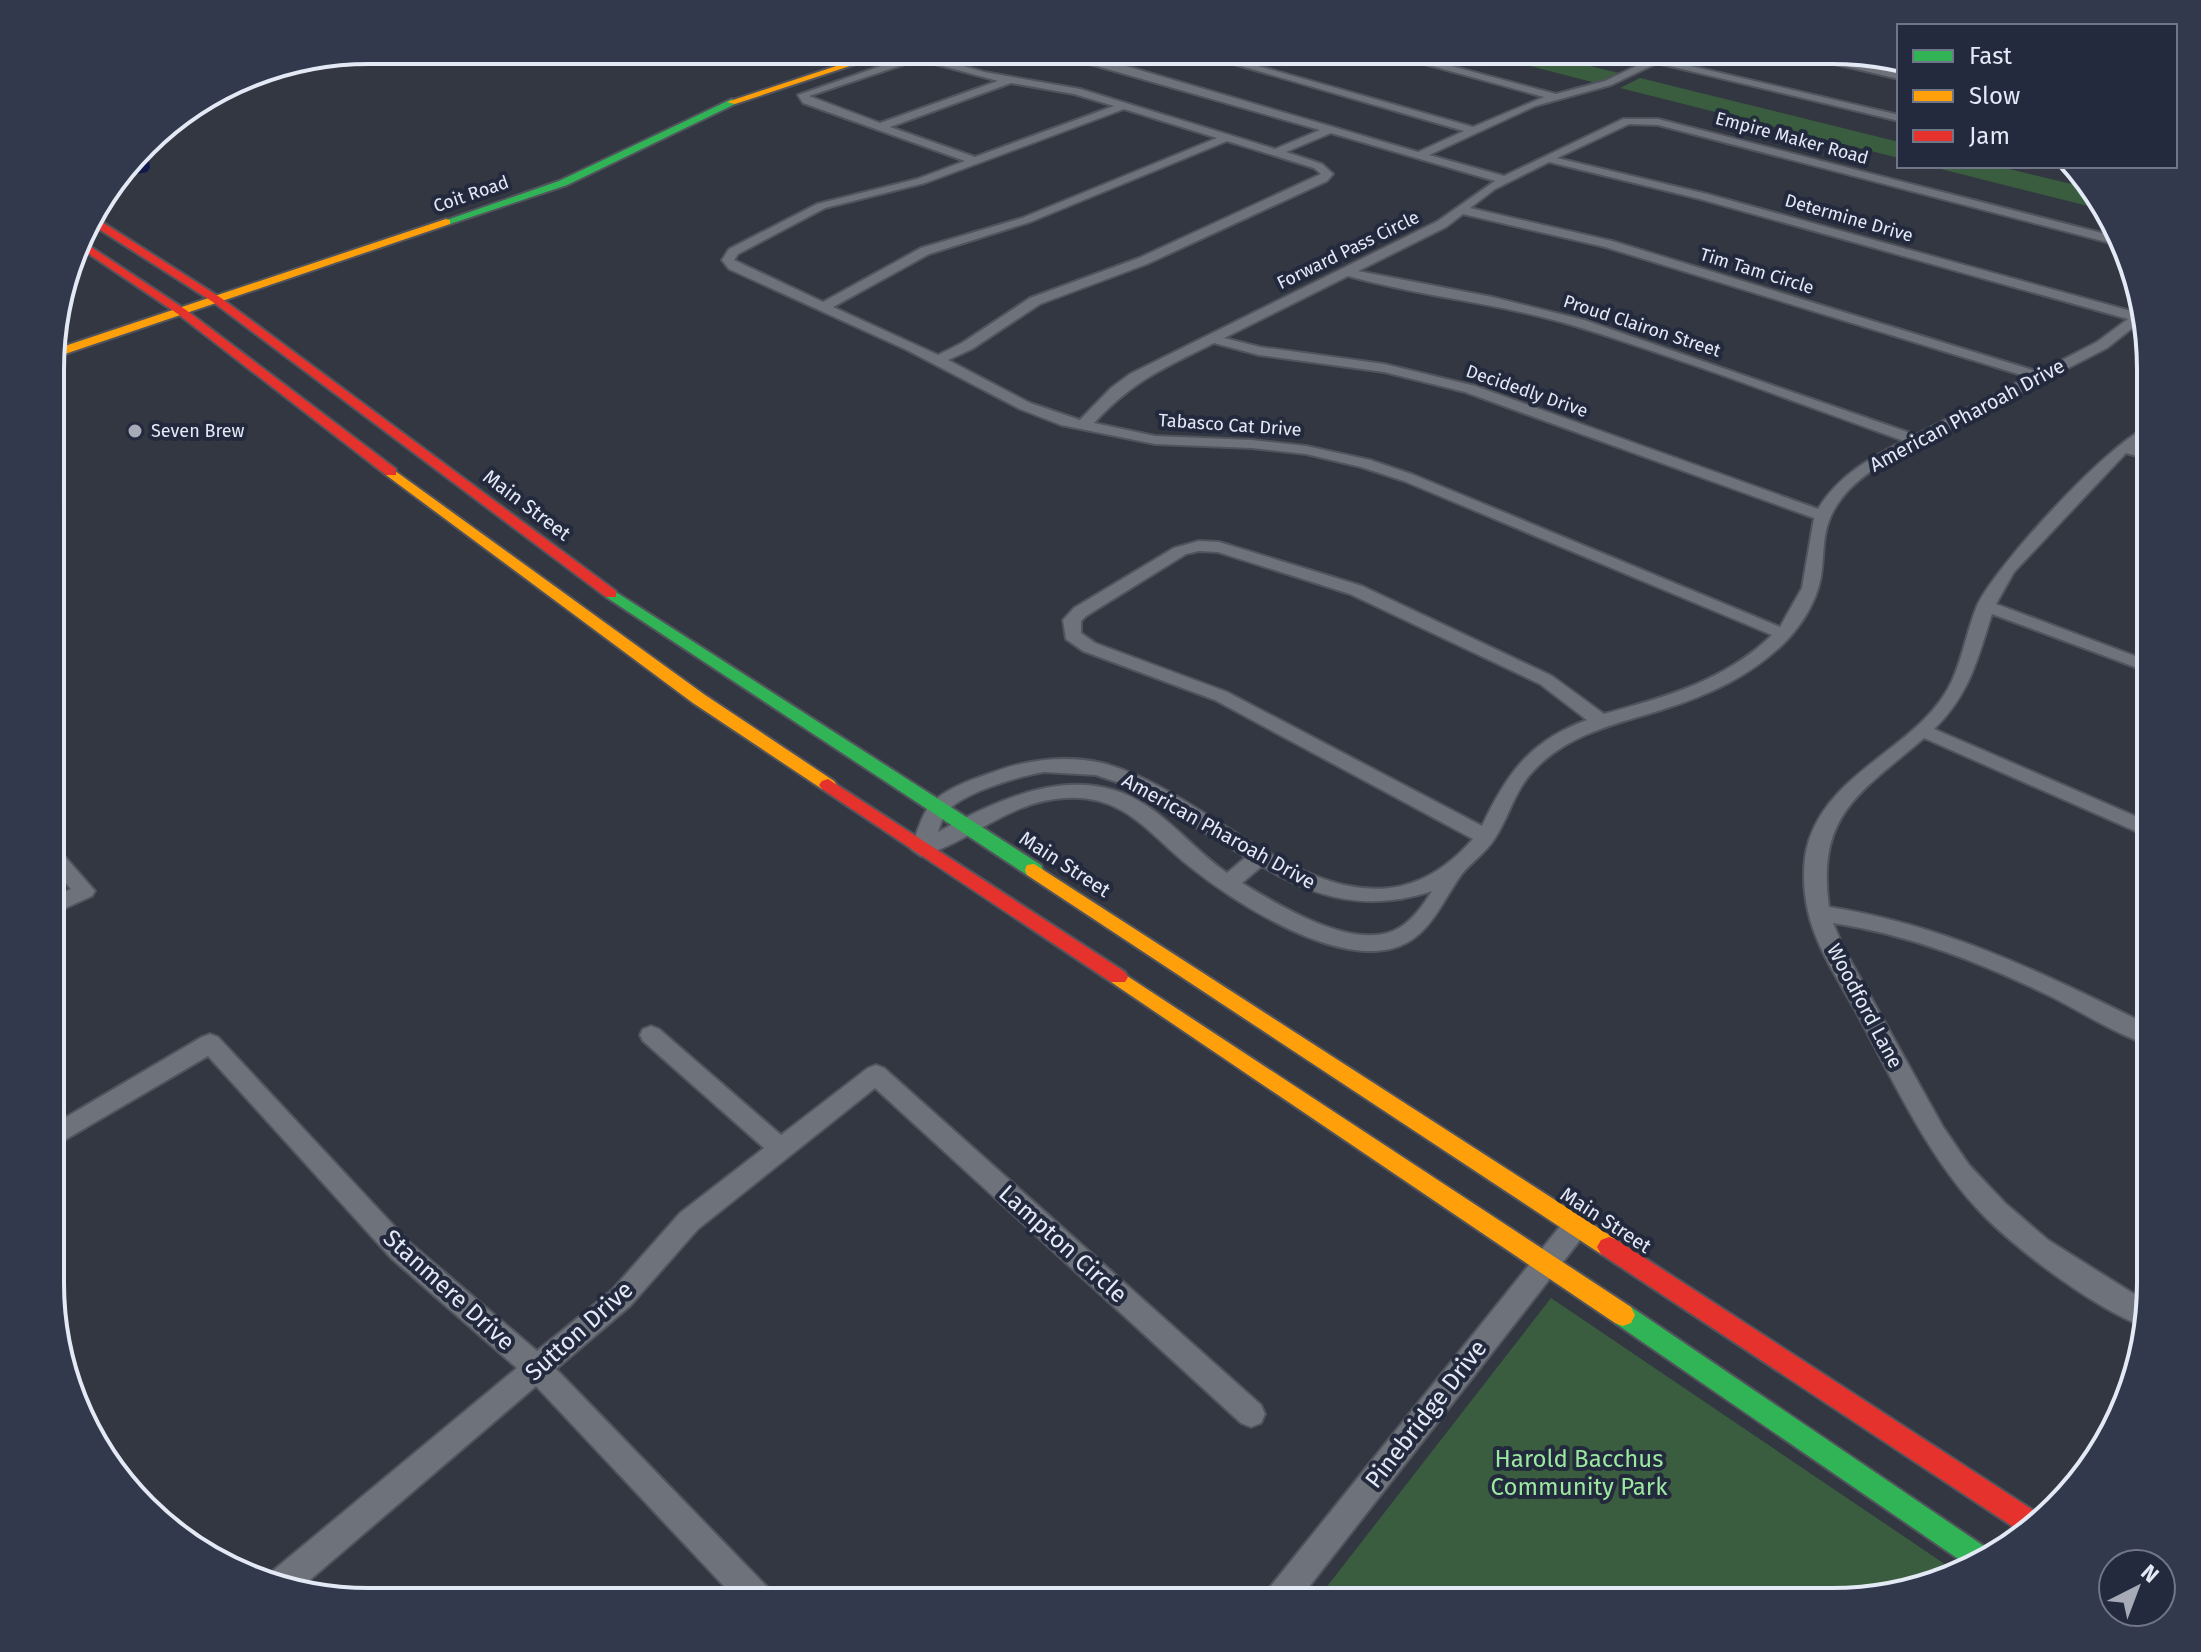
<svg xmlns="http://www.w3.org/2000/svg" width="2201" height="1652" viewBox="0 0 2201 1652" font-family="'Fira Sans',sans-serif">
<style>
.green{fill:#395d3e}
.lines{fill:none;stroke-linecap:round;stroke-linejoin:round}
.river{fill:#101949;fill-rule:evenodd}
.street-casing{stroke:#51545d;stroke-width:4}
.fast-casing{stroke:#51545d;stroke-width:4}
.slow-casing{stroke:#51545d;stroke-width:4}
.jam-casing{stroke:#51545d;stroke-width:4}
.street{fill:#6e727a;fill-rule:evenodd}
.fast{fill:#30b455;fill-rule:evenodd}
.slow{fill:#ff9f0a;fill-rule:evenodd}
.jam{fill:#e5322d;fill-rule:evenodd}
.poi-dot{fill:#a6abb7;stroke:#232a3d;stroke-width:3}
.labels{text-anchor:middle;stroke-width:8;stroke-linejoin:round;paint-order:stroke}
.far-street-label{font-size:18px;fill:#e4e9f6;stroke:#232a3d}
.far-poi-label{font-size:18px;fill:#e4e9f6;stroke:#232a3d;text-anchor:start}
.street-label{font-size:20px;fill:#e4e9f6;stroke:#232a3d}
.near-street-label{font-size:24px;fill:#e4e9f6;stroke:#232a3d}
.near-park-label{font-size:24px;fill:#9be89f;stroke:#232a3d}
.rim{fill:none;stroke:#e4e9f6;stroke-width:4}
</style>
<rect width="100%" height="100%" fill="#333742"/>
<path class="green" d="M1468 50 1528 51 1619 73 1596 83Z
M1640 78 1899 142V158L1620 88Z
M1929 166H1997L2088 188 2104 210Z
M1551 1298 1958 1573 1832 1602H1315Z"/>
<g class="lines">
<path class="river" d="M142 149 148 154 150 168 147 172 119 178Z"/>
<defs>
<path id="street" d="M1023 50H1071L1418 152 1464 131 1186 50H1202L1473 127 1544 97 1374 50H1391L1556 94 1605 81 1647 61 1612 51H1627L1899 115V121L1657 63 1611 85 1535 106 1429 155 1504 176 1623 119H1658L2121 238 2122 246 1658 125 1629 124 1557 158 1707 194 2138 313 2140 322 2107 348 1881 464C1860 478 1840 494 1830 518 1823 534 1824 551 1822 568 1820 595 1805 621 1787 640 1752 676 1707 696 1661 710 1616 724 1571 733 1536 768 1515 788 1510 815 1495 838 1486 853 1471 862 1461 875 1437 909 1426 948 1376 951 1316 954 1234 902 1189 866 1149 834 1124 794 1066 798 1008 801 973 841 921 856L911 849C916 836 921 816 930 805 945 788 974 779 994 772 1028 759 1067 755 1102 763 1222 793 1354 975 1473 839L1215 700 1083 651 1066 639 1063 620 1074 608 1174 548 1199 541 1219 542 1362 586 1552 676 1604 714C1665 697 1725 681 1772 635L1404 481 1361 467 1306 454 1252 448 1155 444 1061 425 1020 409 907 350 729 269 722 260 729 249 817 204 917 179 965 161 803 103 798 95 901 59 928 56 984 72 1080 89 1275 149 1320 130 1090 64ZM928 62 998 81 880 123 809 96 905 64ZM1011 83 1074 94 1114 106 975 157 890 127ZM1124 109 1217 138 1022 218 921 248 823 302 734 260 738 254 825 208 925 183ZM1331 133 1495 181 1438 221 1130 374 1111 388 1080 420 1030 403 948 360 972 349 1040 304 1147 264 1327 181 1333 174 1322 164 1286 152ZM1227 141 1314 168 1321 174 1139 258 1030 298 962 343 938 355 833 307 929 254 1030 222ZM1549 162 1700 199 2128 319 2097 342 2039 372 1612 241 1470 208 1495 189ZM1463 214 1605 247 2028 377 1916 435 1584 320 1492 297 1358 271 1446 227ZM1348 276C1422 297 1500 303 1575 326 1686 360 1795 402 1904 441 1870 458 1839 475 1818 509L1475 386 1384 364 1260 347 1224 338ZM1214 343 1259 355 1384 372 1465 392 1814 518 1802 588 1780 627 1414 475 1370 460 1306 446 1252 440 1155 436 1094 423C1134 380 1162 369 1214 343ZM1199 551 1218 552 1350 594 1540 684 1587 720C1530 741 1507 773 1482 826L1227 692 1095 643 1081 633V621L1086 616 1186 554ZM1044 772 1096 775 1126 785 1246 857 1227 873C1198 853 1176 825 1147 806 1079 760 1001 798 938 832 940 826 942 819 945 814 959 793 1020 776 1044 772ZM1262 866C1317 899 1369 912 1432 891 1423 906 1410 924 1393 931 1350 949 1278 905 1242 883Z
M1781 51H1797L1899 73V79Z
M2151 426V436L2135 446 2151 451V460L2126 453 2014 572 1996 604 2151 662V673L1992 614C1977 660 1970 694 1934 729L2151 823V838L1924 738C1860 793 1816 814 1829 907 1945 925 2046 974 2150 1026V1045C2115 1034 2082 1012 2050 996 1980 962 1910 935 1833 923L1844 949 1943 1127 1969 1165 2005 1203 2048 1240 2150 1304 2145 1327C2096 1309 2024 1255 1986 1218 1929 1160 1896 1086 1858 1015 1840 982 1816 948 1808 911 1803 889 1802 862 1809 840 1834 767 1921 747 1952 681 1963 657 1967 630 1977 606 1994 568 2113 437 2151 426Z
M52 848 59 850 95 891 92 896 52 914V898L71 889 52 867Z
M651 1026 659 1029 781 1135 868 1068 876 1065 884 1068 1261 1405 1265 1414 1261 1423 1251 1427 1241 1423 875 1088 698 1229 630 1306 556 1369 771 1591 775 1602H739L536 1386 298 1590 266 1582 269 1574 517 1368 391 1258 208 1056 51 1148V1126L202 1037 210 1034 218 1037 409 1242 537 1351 612 1290 680 1213 764 1148 643 1041 640 1035 643 1029Z
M1575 1216 1584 1219 1588 1227 1584 1235 1297 1602H1263L1267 1591 1566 1219Z"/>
<path id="fast" d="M732 99 735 104 567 185 450 224 441 222 559 181Z
M611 589 1041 865 1043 870 1041 875H1027L606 597V591Z
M1623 1304 1631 1307 1994 1553 1973 1569 1615 1323 1611 1315 1615 1307Z"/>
<path id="slow" d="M885 50H898L735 104 727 102Z
M446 219 450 220V224L53 358V350Z
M391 468 705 695 834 781 837 785 834 789H822L693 703 386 475V469Z
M1034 864 1617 1240 1621 1247 1617 1254 1609 1257 1601 1254 1027 875 1025 870 1027 865Z
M1118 970 1631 1307 1635 1315 1631 1323 1623 1326 1615 1323 1111 982 1108 977 1111 972Z"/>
<path id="jam" d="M91 215 221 298 616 591V597H606L213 302 88 222Z
M82 241 186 310 396 469V475H386L178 314 80 248Z
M828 779 1125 972 1128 977 1125 982H1111L822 789 819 785 822 781Z
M1609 1237 1617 1240 2042 1516 2021 1532 1601 1254 1597 1247 1601 1240Z"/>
</defs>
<use href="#street" class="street-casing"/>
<use href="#fast" class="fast-casing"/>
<use href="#slow" class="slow-casing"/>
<use href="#jam" class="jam-casing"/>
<use href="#street" class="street"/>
<use href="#fast" class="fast"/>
<use href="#slow" class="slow"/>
<use href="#jam" class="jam"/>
</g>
<circle class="poi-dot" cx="135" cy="431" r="8"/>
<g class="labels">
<g class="far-street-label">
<text transform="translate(1792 138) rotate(15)" y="6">Empire Maker Road</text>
<text transform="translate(471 194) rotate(-19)" y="6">Coit Road</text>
<text transform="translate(1849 218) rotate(16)" y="6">Determine Drive</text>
<text transform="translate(1348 250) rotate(-26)" y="6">Forward Pass Circle</text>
<text transform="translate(1757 271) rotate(17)" y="6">Tim Tam Circle</text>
<text transform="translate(1642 326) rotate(18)" y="6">Proud Clairon Street</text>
<text transform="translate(1527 391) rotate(19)" y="6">Decidedly Drive</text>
<text transform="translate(1230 425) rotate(4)" y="6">Tabasco Cat Drive</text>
</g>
<g class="far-poi-label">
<text x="151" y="437">Seven Brew</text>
</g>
<g class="street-label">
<text transform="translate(1967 415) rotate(-28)" y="7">American Pharoah Drive</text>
<text transform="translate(527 505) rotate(37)" y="7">Main Street</text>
<text transform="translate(1219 831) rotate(29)" y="7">American Pharoah Drive</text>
<text transform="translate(1065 864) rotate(33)" y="7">Main Street</text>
<text transform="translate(1865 1006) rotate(62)" y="7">Woodford Lane</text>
<text transform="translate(1606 1220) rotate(33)" y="7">Main Street</text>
</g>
<g class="near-street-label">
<text transform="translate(1063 1244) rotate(42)" y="8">Lampton Circle</text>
<text transform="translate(449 1290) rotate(42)" y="8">Stanmere Drive</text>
<text transform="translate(579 1331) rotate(-42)" y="8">Sutton Drive</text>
<text transform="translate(1426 1414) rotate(-52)" y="8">Pinebridge Drive</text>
</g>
<g class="near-park-label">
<text x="1579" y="1467">Harold Bacchus<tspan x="1579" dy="28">Community Park</tspan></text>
</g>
</g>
<path d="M0 0H2201V1652H0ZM369 64H1832A305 305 0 0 1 2137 369V1283A305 305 0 0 1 1832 1588H369A305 305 0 0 1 64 1283V369A305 305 0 0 1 369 64Z" fill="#32394c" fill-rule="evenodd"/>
<path class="rim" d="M369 64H1832A305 305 0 0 1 2137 369V1283A305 305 0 0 1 1832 1588H369A305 305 0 0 1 64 1283V369A305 305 0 0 1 369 64Z"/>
<rect x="1897" y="24" width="280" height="144" fill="#232a3d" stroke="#707687" stroke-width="2"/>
<rect x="1913" y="50" width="40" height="12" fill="#30b455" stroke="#707687" stroke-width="2"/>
<text x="1969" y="64" font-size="24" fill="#e4e9f6">Fast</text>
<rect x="1913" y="90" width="40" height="12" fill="#ff9f0a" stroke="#707687" stroke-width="2"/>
<text x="1969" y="104" font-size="24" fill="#e4e9f6">Slow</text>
<rect x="1913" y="130" width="40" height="12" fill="#e5322d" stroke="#707687" stroke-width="2"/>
<text x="1969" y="144" font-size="24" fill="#e4e9f6">Jam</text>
<g transform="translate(2137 1588) rotate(42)"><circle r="38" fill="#232a3d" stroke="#707687" stroke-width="2"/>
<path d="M0-6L14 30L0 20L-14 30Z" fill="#a6abb7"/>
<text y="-12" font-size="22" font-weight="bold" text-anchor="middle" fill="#e4e9f6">N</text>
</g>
</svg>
